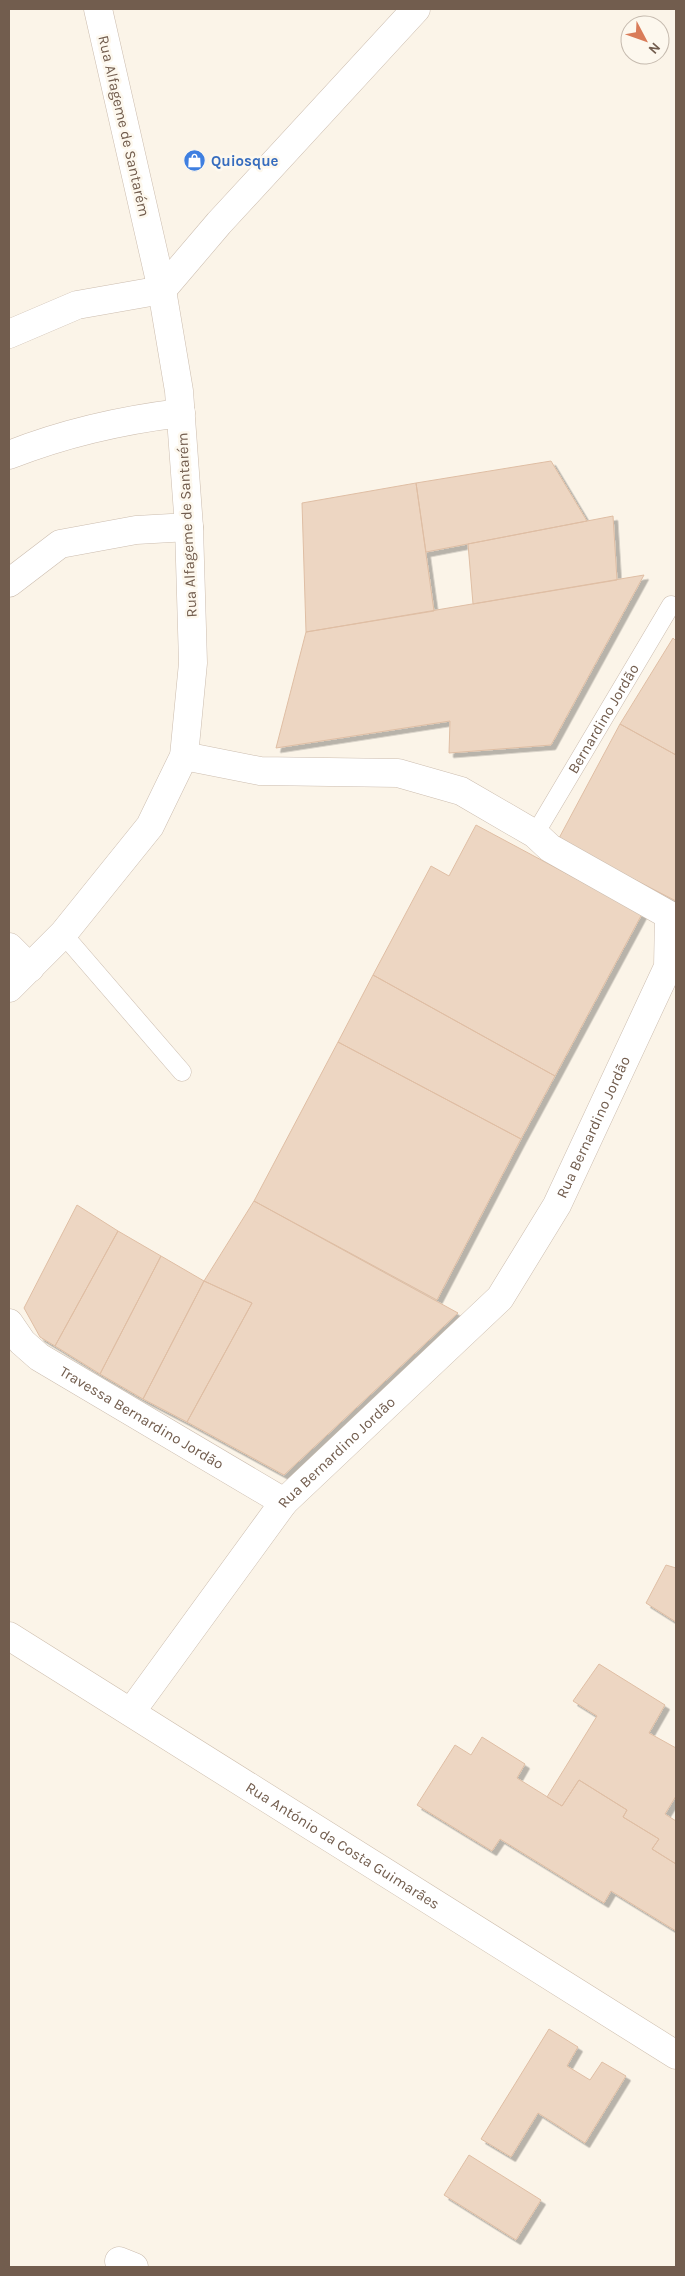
<svg xmlns="http://www.w3.org/2000/svg" width="685" height="2276" viewBox="0 0 685 2276" font-family="Karla,sans-serif">
<style>
.building{fill:#edd6c2;stroke:#dfbea4;filter:url(#shadow)}
.lines{fill:none;stroke-linecap:round;stroke-linejoin:round}
.lane-casing{stroke:#ccbdaf;stroke-width:19}
.street-casing{stroke:#ccbdaf;stroke-width:29}
.secondary-casing{stroke:#cebead;stroke-width:29}
.lane{stroke:#fff;stroke-width:18}
.street{stroke:#fff;stroke-width:28}
.secondary{stroke:#fff;stroke-width:28}
.labels{text-anchor:middle;stroke-width:5;stroke-linejoin:round;paint-order:stroke}
.street-label{font-size:15px;fill:#725d4e;stroke:#fdf8ee}
.shop-label{font-size:15px;font-weight:bold;fill:#366cbe;stroke:#fdf8ee;text-anchor:start}
</style>
<defs>
<filter id="shadow"><feDropShadow dx="4.5" dy="4.5" stdDeviation="0" flood-color="#0004"/></filter>
</defs>
<rect width="100%" height="100%" fill="#fbf4e8"/>
<path class="building" d="M551 461 587 521 426 552 416 483Z
M416 483 434 611 306 632 302 503Z
M613 516 617 580 473 604 468 544Z
M644 575 551 745 449 753 450 721 276 748 306 632Z
M673 638 676 641V755L620 724Z
M620 724 676 755V901L558 840Z
M476 825 642 914 555 1076 373 975 431 866 449 876Z
M373 975 555 1076 521 1139 338 1042Z
M338 1042 521 1139 437 1300 254 1201Z
M254 1201 458 1313 284 1475 187 1422 252 1303 204 1281Z
M77 1205 118 1231 55 1346 40 1337 24 1308Z
M118 1231 161 1256 100 1374 55 1346Z
M161 1256 204 1281 143 1399 100 1374Z
M204 1281 252 1303 187 1422 143 1399Z
M666 1565 676 1568V1622L646 1603Z
M599 1664 665 1705 649 1733 676 1748V1796L665 1814 676 1821V1864L652 1849 659 1839 623 1817 627 1810 579 1780 562 1806 547 1797 597 1716 573 1701Z
M482 1737 525 1764 517 1778 562 1806 579 1780 627 1810 623 1817 659 1839 652 1849 676 1864V1931L611 1891 604 1903 500 1839 492 1851 417 1805 455 1745 471 1755Z
M549 2029 578 2047 567 2066 590 2080 602 2062 626 2076 585 2143 538 2113 511 2157 481 2139Z
M469 2155 541 2200 516 2240 444 2195Z"/>
<g class="lines">
<defs>
<g id="lane">
<path id="s1" d="M535 834 671 605"/>
<path d="M63 934 182 1072"/>
</g>
<g id="street">
<path d="M9 334 77 305 162 290 219 223 416 9"/>
<path d="M9 455C65 433 122 420 181 413"/>
<path d="M9 583 60 544 136 530 189 527"/>
<path d="M9 947 30 968"/>
<path d="M9 988 63 934 150 826 184 756 193 663 189 527 179 391 162 290 98 9"/>
<path id="s2" d="M9 1323 22 1342 39 1357 284 1502"/>
<path id="s3" d="M131 1712 284 1502 500 1298 557 1205 668 967 669 915 550 848 535 834 461 791 398 773 260 771 184 756"/>
<path d="M119 2261 134 2267"/>
</g>
<g id="secondary">
<path id="s4" d="M9 1636 676 2055"/>
</g>
</defs>
<use href="#lane" class="lane-casing"/>
<use href="#street" class="street-casing"/>
<use href="#secondary" class="secondary-casing"/>
<use href="#lane" class="lane"/>
<use href="#street" class="street"/>
<use href="#secondary" class="secondary"/>
</g>
<defs>
<symbol id="shop-disc" viewBox="-11 -11 22 22"><circle r="9.5" fill="#3f7fe0" stroke="#fdf8ee"/><path d="M-5-2.5h2.3a2.7 3.5 0 0 1 5.4 0H5L5.5 6h-11ZM-1.5-2.5h3a1.5 2.3 0 0 0-3 0Z" fill="#fff"/></symbol>
</defs>
<g fill-rule="evenodd">
<use href="#shop-disc" x="182" y="148" width="25" height="25"/>
</g>
<g class="labels">
<g class="street-label">
<text transform="translate(124 126) rotate(77)" y="5">Rua Alfageme de Santarém</text>
<text transform="translate(187 525) rotate(-93)" y="5">Rua Alfageme de Santarém</text>
<text dy="5" stroke="none"><textPath href="#s1" startOffset="134">Bernardino Jordão</textPath></text>
<text dy="5" stroke="none"><textPath href="#s3" startOffset="752">Rua Bernardino Jordão</textPath></text>
<text dy="5" stroke="none"><textPath href="#s2" startOffset="165">Travessa Bernardino Jordão</textPath></text>
<text dy="5" stroke="none"><textPath href="#s3" startOffset="332">Rua Bernardino Jordão</textPath></text>
<text dy="5" stroke="none"><textPath href="#s4" startOffset="394">Rua António da Costa Guimarães</textPath></text>
</g>
<g class="shop-label">
<text x="211" y="166">Quiosque</text>
</g>
</g>
<rect width="685" height="2276" fill="none" stroke="#725d4e" stroke-width="20"/>
<g transform="translate(645 40) rotate(131)"><circle r="24" fill="#fdf8ee" stroke="#c5baae"/>
<path d="M0-4L9 19L0 12L-9 19Z" fill="#d97c59"/>
<text y="-8" font-size="14" font-weight="bold" text-anchor="middle" fill="#725d4e">N</text>
</g>
</svg>
